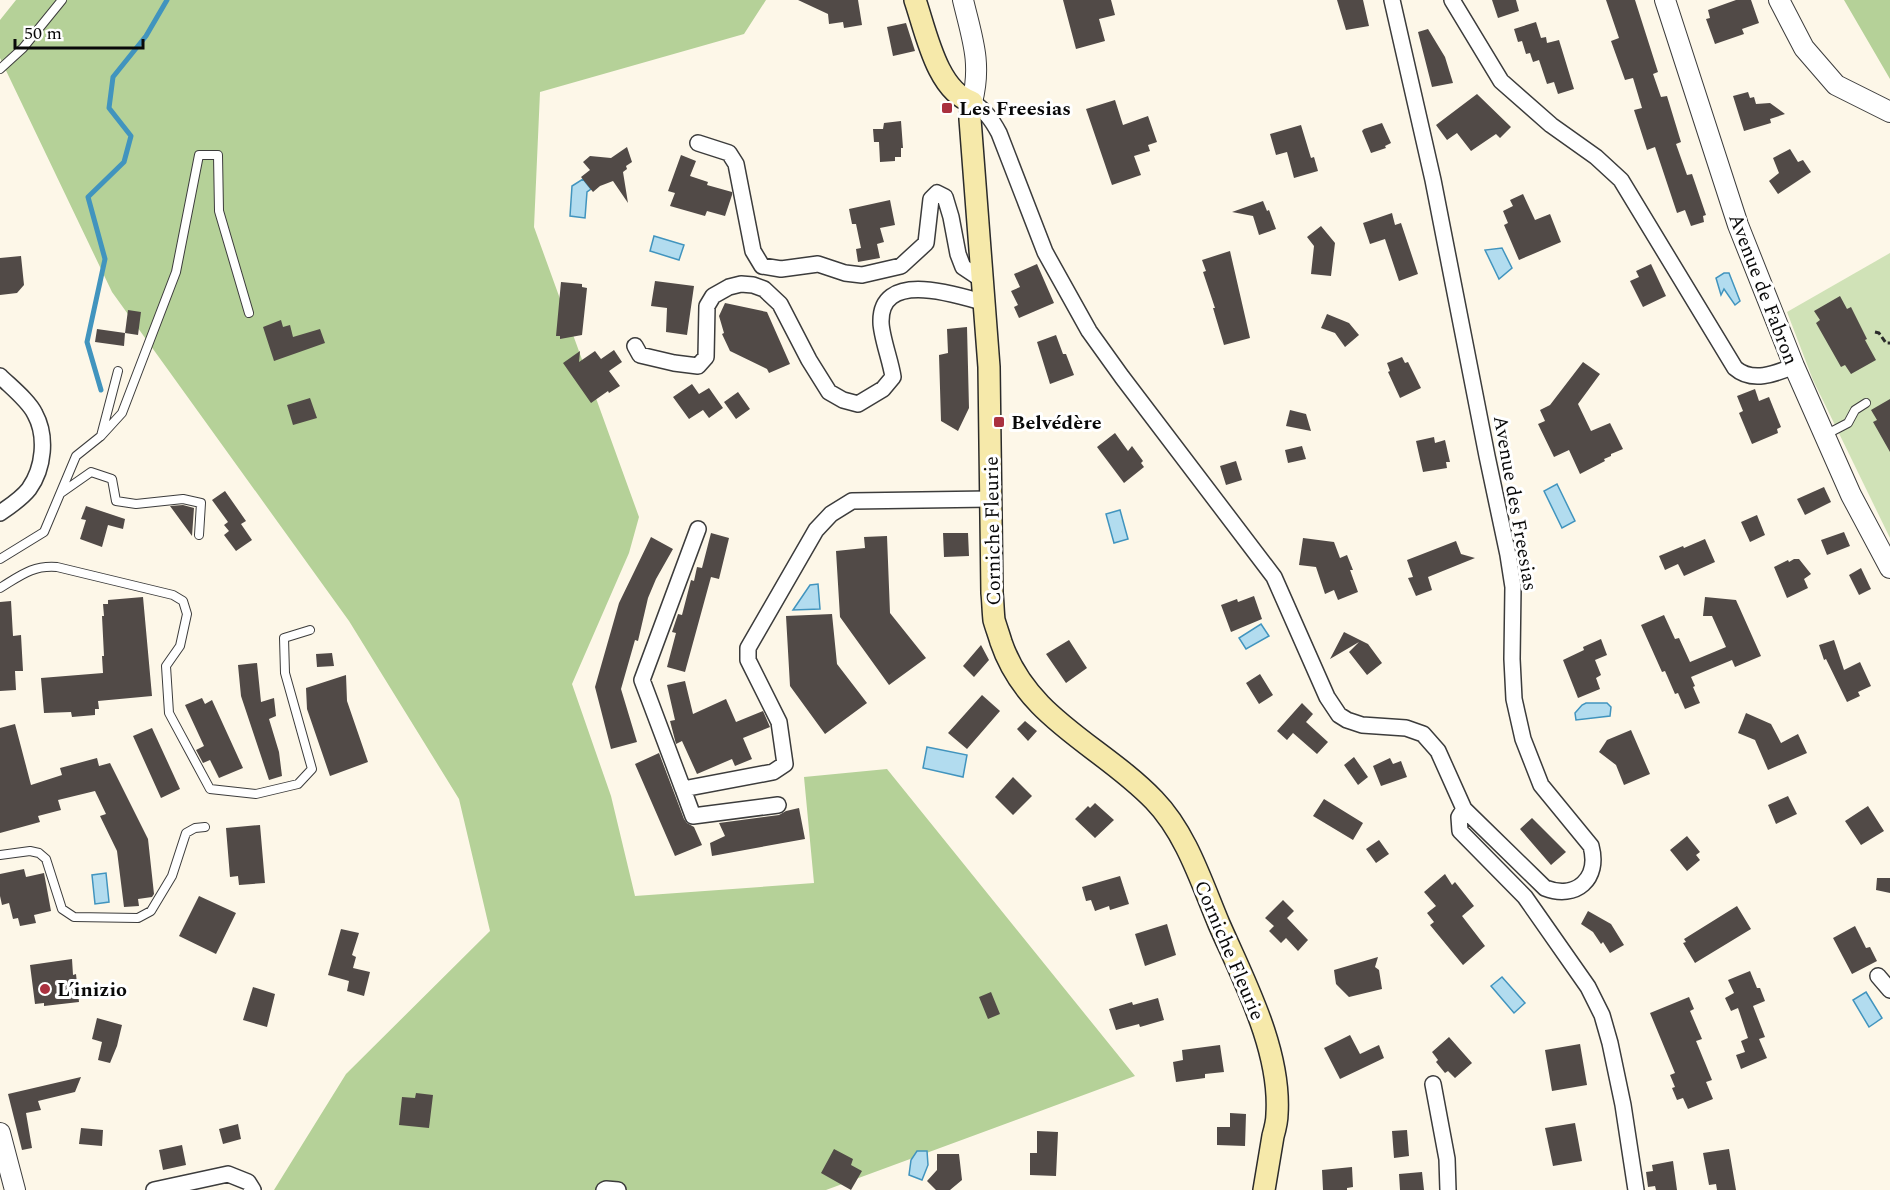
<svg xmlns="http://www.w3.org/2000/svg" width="1890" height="1190" viewBox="0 0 1890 1190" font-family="Spectral,serif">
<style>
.green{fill:#d0e2b7}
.forest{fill:#b5d198}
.water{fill:#b2dcef;stroke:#4194be;stroke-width:1.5}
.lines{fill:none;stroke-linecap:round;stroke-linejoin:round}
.stream{stroke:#4194be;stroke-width:5}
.building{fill:#514a47}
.service-casing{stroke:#3c3c3c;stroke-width:10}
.minor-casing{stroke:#3c3c3c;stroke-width:18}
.tertiary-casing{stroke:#3c3c3c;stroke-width:22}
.secondary-casing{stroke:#2b2b2b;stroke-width:24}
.path{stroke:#2b2b2b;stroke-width:3;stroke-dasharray:6 3;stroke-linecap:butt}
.service{stroke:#fff;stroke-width:8}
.minor{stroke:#fff;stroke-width:15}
.tertiary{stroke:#fff;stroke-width:20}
.secondary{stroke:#f6e9aa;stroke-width:21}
.poi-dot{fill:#aa313f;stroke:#fff;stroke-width:2}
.labels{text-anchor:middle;stroke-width:6;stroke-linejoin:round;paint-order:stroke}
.poi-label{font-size:20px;font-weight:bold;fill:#090909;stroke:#fff;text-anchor:start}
.street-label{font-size:20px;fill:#090909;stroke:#fff}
</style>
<rect width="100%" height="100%" fill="#fdf7e8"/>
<path class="green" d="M1890 253V538L1813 380 1787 312Z"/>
<path class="forest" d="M16 0H766L744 34 540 92 534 227 639 517 629 553 572 684 611 796 635 896 814 883 804 777 887 769 1135 1076 826 1190H274L346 1074 490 931 459 799 349 621 112 292 0 58V20Z
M1844 0H1890V79Z"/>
<path class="water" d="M583 179 591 189 587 192 585 218 570 216 572 186Z
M654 236 684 245 679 260 650 251Z
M1502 248 1512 268 1499 279 1485 250Z
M1724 273H1729L1740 301 1735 305 1724 289 1721 295 1716 278Z
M1557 484 1575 521 1562 528 1544 491Z
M1120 510 1128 539 1114 543 1106 514Z
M818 584 820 609 793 610 810 585Z
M1261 624 1269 636 1246 649 1239 638Z
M1586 703H1607L1611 707 1610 716 1576 720 1575 713 1582 705Z
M927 747 967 755 963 777 923 768Z
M106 873 109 902 95 904 92 875Z
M1502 977 1525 1003 1514 1013 1491 986Z
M1866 992 1882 1018 1869 1027 1853 1000Z
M917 1151H927L928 1165 922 1180 909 1175 911 1160Z"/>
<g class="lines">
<path class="stream" d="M101 390 87 342 105 259 88 197 124 162 131 136 109 108 113 77 146 36 167 0"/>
</g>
<path class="building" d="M798 0H858L862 25 844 28 843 22 829 24 828 14Z
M1063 0H1111L1115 15 1099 19 1105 41 1076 49Z
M1337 0H1363L1369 26 1346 30Z
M1492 0H1516L1519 11 1498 18Z
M1606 0H1635L1658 72 1653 74 1661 97 1667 96 1681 142 1676 144 1687 175 1692 174 1706 215 1703 216 1704 222 1691 226 1685 210 1677 213 1655 147 1647 150 1634 110 1642 108 1633 78 1625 80 1611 41 1619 38Z
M1736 0H1751L1759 23 1742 29 1744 34 1715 44 1706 19 1710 18 1708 10Z
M1536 22 1541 38 1546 37 1547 43 1559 40 1574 89 1558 94 1554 82 1547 84 1539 60 1533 62 1530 53 1526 54 1522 41 1518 42 1514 29Z
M906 23 915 51 893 56 887 27Z
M1428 29 1445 57 1453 83 1432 87 1418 32Z
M1748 92 1750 98 1754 97 1756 104 1770 103 1785 114 1770 119 1771 123 1744 131 1733 96Z
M1477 94 1511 127 1500 138 1496 134 1471 151 1457 133 1447 140 1436 125Z
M1115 100 1123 125 1148 116 1157 142 1148 145 1150 151 1134 156 1141 175 1112 185 1086 109Z
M901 121 903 148H901V157H895V161L880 162 879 142H874L873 129H883L884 123Z
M1382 123 1391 143 1385 146 1386 148 1371 153 1362 131 1364 129Z
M1301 125 1311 158 1314 157 1318 171 1294 178 1287 152 1276 155 1270 134Z
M627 147 632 162 626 166 627 169 623 172 628 203 613 181 600 186 593 192 581 177 590 170 583 162 590 156 611 158Z
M1790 149 1798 162 1803 160 1811 172 1778 194 1769 181 1779 173 1773 158Z
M681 155 696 161 690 176 708 182 707 185 732 192V195L725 216 707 211 705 216 670 206 675 193 668 191Z
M1523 194 1535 220 1550 214 1561 242 1519 260 1504 225 1508 223 1503 211 1513 206 1510 200Z
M890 200 895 225 880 228 884 242 877 244 880 258 858 262 856 249 861 248 856 224H852L849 209Z
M1263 201 1267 211 1269 210 1276 229 1259 235 1253 216 1232 212Z
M1392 213 1395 225 1401 223 1418 274 1399 281 1385 239 1370 244 1363 223Z
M1321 226 1335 243 1331 276 1311 274 1314 246 1307 237Z
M1230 251 1250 338 1224 345 1213 308H1215L1203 272 1206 271 1202 260Z
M21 256 24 285 17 293 0 295V258Z
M1037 264 1054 303 1019 318 1014 307 1018 305 1011 291 1020 287 1014 274Z
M1651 264 1666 296 1643 307 1630 281 1639 277 1636 271Z
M655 281 694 286 687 335 666 332 667 308 651 306Z
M561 282 582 284V287L587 288 582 335 560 339V336H556Z
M1840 296 1847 309 1851 307 1867 339 1865 340 1876 360 1851 374 1845 365 1841 367 1816 323 1820 320 1814 311Z
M725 303 767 312 790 364 769 373 767 369 730 351 722 334 724 333 719 316Z
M128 310 141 312 138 335 125 333Z
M1327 314 1349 323 1359 335 1345 347 1335 333 1321 328Z
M281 320 283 327 290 325 293 337 320 329 325 343 274 361 263 327Z
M967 327 969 408 958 431 941 421 939 355 948 353 947 329Z
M97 329 125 333 124 346 95 342Z
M1056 335 1063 354H1066L1074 375 1050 384 1037 342Z
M614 350 622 362 609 371 620 386 609 393 608 391 591 403 563 363 580 351 579 362 595 351 601 359Z
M1402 357 1405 363 1408 362 1421 388 1400 398 1388 372 1390 371 1387 363Z
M1583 362 1600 374 1578 404 1591 431 1610 423 1623 449 1611 454V456L1604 459 1605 461 1580 474 1569 450 1554 457 1538 424 1545 421 1540 410 1550 405Z
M692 384 699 394 709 388 723 408 709 418 703 410 689 419 673 397Z
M1755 389 1759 401 1769 397 1781 427 1777 429 1778 433 1752 444 1739 413 1743 411 1737 396Z
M738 392 750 409 736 419 724 402Z
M310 398 317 418 293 425 287 405Z
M1890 399V452L1873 422 1877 420 1871 410Z
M1290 410 1306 414 1311 431 1286 426Z
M1115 433 1128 451 1132 446 1143 461 1141 463 1144 467 1124 483 1097 447Z
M1434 437 1435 443 1445 440 1450 462H1446L1447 468 1423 472 1416 441Z
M1302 446 1306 459 1288 463 1285 450Z
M1236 461 1242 480 1226 485 1220 466Z
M1824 487 1831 502 1805 515 1797 499Z
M225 491 246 521 241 524 252 540 236 551 224 535 229 531 224 525 228 522 212 500Z
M183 505 194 508 192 536 170 506Z
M86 506 125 519 123 529 108 525 102 547 80 539 86 520 81 519Z
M1757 515 1765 535 1750 542 1741 522Z
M1844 532 1850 546 1827 555 1821 540Z
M711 533 729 538 719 579 711 577 685 672 667 667 676 633 672 632 678 614 682 615 691 580 694 581 697 567 702 568Z
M943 533H968L969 556 944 557Z
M887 536 890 613 926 658 889 685 840 617 836 551 865 548 864 537Z
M651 537 673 549 656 579 648 598 638 641 635 640 621 689 637 742 611 749 595 687 619 603Z
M1303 538 1334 542 1340 558 1347 555 1353 570H1350L1358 592 1338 600 1334 590 1325 594 1316 567 1299 565Z
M1705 539 1715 562 1684 576 1678 564 1665 570 1659 556 1683 546 1684 548Z
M1456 541 1461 554 1475 558 1428 577 1432 590 1416 596 1408 578 1413 577 1407 560Z
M1794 559H1799L1811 574 1804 579 1808 588 1787 598 1774 567 1788 560 1789 562Z
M1861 568 1871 589 1859 595 1849 575Z
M1254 596 1262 619 1231 632 1221 605 1237 599 1238 602Z
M143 597 152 696 98 701 99 709H95V715L72 717 71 712 44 713 41 678 103 673 102 656H104L102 616H104L103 604H108V600Z
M1705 597 1736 600 1761 656 1735 667 1732 660 1691 677 1695 686 1693 687 1700 703 1685 709 1678 693 1675 694 1665 671 1662 672 1641 625 1664 615 1675 639 1679 638 1690 662 1726 647 1712 616H1703Z
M11 601 13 636 21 635 23 671H15L16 690 0 691V602Z
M832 614 837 664 867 703 825 734 790 686 786 616Z
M1344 632 1368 644 1382 663 1367 675 1349 652 1359 642 1330 659Z
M1601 639 1607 655 1595 660 1601 675 1596 678 1600 689 1578 698 1563 660 1584 650 1583 647Z
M1069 640 1087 668 1066 683 1046 654Z
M1834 640 1844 670 1860 662 1871 686 1858 692 1860 696 1847 702 1826 659 1824 660 1819 645Z
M981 645 989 660 974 677 963 666Z
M332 653 334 666 317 667 316 654Z
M257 663 261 702 274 698 276 716 269 719 279 752 282 776 269 780 241 696 238 665Z
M1260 674 1273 695 1259 704 1246 683Z
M346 675 347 701 368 762 330 776 307 709 306 688Z
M685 681 693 714 726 699 736 722 763 711 770 727 743 738 752 759 735 766 732 759 697 774 682 741 676 744 670 721 675 720 667 685Z
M982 695 1000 711 967 749 948 733Z
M202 698 205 704 212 700 243 768 219 778 210 760 203 763 196 750 204 746 185 705Z
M1302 703 1313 714 1306 722 1328 742 1317 754 1293 733 1287 740 1277 731Z
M1746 713 1771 724 1781 743 1798 734 1807 753 1768 770 1755 740 1738 733Z
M1025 721 1037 731 1028 741 1017 729Z
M15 724 31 785 62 775 60 768 97 758 99 766 110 763 148 839 154 894 152 897 138 899 139 906 124 907 117 851 100 816 106 814 95 791 58 800 61 810 38 816 40 822 0 833V728Z
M152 728 180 789 161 798 133 736Z
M1631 730 1650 774 1624 785 1616 765 1599 752 1607 740Z
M659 753 684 819 687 823 694 827 702 845 675 856 635 764Z
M1354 757 1368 777 1358 785 1344 765Z
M1390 758 1393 764 1401 761 1407 777 1381 786 1373 766Z
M1013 777 1032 796 1013 815 995 797Z
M1788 796 1797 814 1776 824 1768 805Z
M1324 799 1363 823 1353 840 1313 816Z
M1095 803 1114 820 1095 838 1075 819 1088 806 1090 808Z
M1868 806 1884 831 1861 845 1845 821Z
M799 808 805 839 712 856 710 843 725 836 719 823 779 815 786 811Z
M1532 818 1566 852 1551 865 1520 829Z
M260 825 265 883 239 885 238 876 230 877 226 828Z
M1687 836 1700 852 1696 855 1700 860 1687 871 1670 850Z
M1379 840 1389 854 1376 863 1366 849Z
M24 869 26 877 44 873 51 911 34 915 36 923 20 926 18 918 13 919 9 903 2 905 0 896V874Z
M1445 874 1452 885 1455 882 1474 906 1462 916 1485 946 1463 965 1430 925 1434 922 1427 913 1436 906 1424 892Z
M1120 876 1129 904 1110 910 1109 906 1095 911 1091 900 1086 901 1082 887Z
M1877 878H1890V893L1876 890Z
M199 896 236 913 216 954 179 936Z
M1283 900 1294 911 1287 918 1308 940 1298 951 1286 938 1281 943 1269 931 1274 926 1265 918Z
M1737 906 1751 929 1695 963 1683 943 1686 942 1684 939Z
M1588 911 1611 924 1624 945 1610 953 1603 942 1601 944 1593 932 1581 924Z
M1167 924 1176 955 1145 966 1135 934Z
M1855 926 1866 948 1870 947 1877 961 1852 974 1833 938Z
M341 929 359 933 352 955 356 957 353 968 370 972 364 996 347 991 349 981 328 975Z
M1378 957 1375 967 1379 970 1382 989 1349 997 1336 984 1334 970Z
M72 959 73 975 76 974 79 1002 44 1006V1003L35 1004 30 965Z
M1750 971 1757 988H1760L1765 1001 1753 1006 1765 1037 1759 1039 1767 1058 1741 1069 1736 1055 1745 1052 1741 1041 1748 1038 1738 1008 1731 1011 1725 998 1734 993 1728 980Z
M253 987 275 994 267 1027 243 1020Z
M991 992 1000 1014 988 1019 979 997Z
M1689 997 1694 1009 1690 1011 1702 1039 1696 1041 1712 1080 1706 1082 1713 1099 1688 1109 1683 1098 1677 1100 1672 1088 1675 1087 1670 1075 1675 1073 1650 1013Z
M1158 998 1164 1020 1140 1027 1139 1024 1116 1030 1109 1009 1132 1002 1133 1005Z
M97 1018 122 1025 117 1046 110 1063 98 1060 102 1042 92 1039Z
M1350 1035 1360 1054 1379 1045 1384 1058 1340 1079 1324 1048Z
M1449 1037 1472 1063 1455 1078 1448 1071 1445 1073 1436 1062 1438 1060 1432 1052Z
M1580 1044 1587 1085 1552 1091 1545 1050Z
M1220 1045 1224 1072 1205 1074V1078L1176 1082 1173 1062 1183 1060 1182 1050Z
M81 1077 75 1092 38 1101 41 1110 26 1113 32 1148 22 1150 8 1094Z
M416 1093 433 1095 429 1128 399 1125 402 1097 415 1098Z
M1230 1113 1246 1114 1245 1146 1217 1145V1127H1230Z
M1575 1123 1582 1161 1553 1166 1545 1128Z
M238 1124 241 1139 223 1144 219 1129Z
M81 1128 103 1130 102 1146 79 1144Z
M1407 1130 1409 1156 1394 1158 1392 1131Z
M1037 1131 1058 1132 1056 1176 1030 1175V1153H1037Z
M182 1145 186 1165 163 1170 159 1150Z
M834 1149 853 1159 851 1165 862 1171 851 1190 821 1173Z
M1729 1149 1736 1190H1717L1716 1184 1709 1185 1703 1153Z
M937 1154H959L962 1180 950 1190H936L927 1181 937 1170Z
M1673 1161 1677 1190H1656L1655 1186 1648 1187 1646 1172 1653 1171 1652 1165Z
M1352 1167 1353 1187 1347 1188V1190H1323L1322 1170Z
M1422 1172 1424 1190H1400L1399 1174Z"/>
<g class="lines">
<defs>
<path id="service" d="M0 69 23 48 62 0
M1825 435 1848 423 1855 410 1866 403
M101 436 122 413 176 272 199 155H218L219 211 249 313
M61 493 91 472 112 479 116 501 136 504 183 499 201 503 199 535
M0 559 44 532 76 456 101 436 118 371
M0 588C20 576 32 565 57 567L173 595 183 601 187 614 180 646 166 666 169 713 210 789 256 794 298 784 312 769 285 673 284 638 310 630
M0 855 30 851 39 853 46 859 62 909 74 917 138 918 151 911 172 876 186 833 195 828 205 827"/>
<path id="minor" d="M1452 0 1501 81 1551 125 1596 157 1621 180 1735 368C1752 383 1775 374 1794 366
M972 102C985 110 992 120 999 133L1045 252 1089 331 1122 377 1274 577 1327 697 1339 715 1347 720 1362 725 1406 728 1423 734 1438 751 1464 809 1545 888C1576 900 1600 879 1591 846L1541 785 1523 739 1514 699 1512 659 1513 587 1508 555 1487 456 1433 180 1392 0
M698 143 729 153 736 164 753 251 762 266 781 269 818 264 845 273 862 275 901 266 926 243 931 199 937 193 945 197 951 217 958 254 963 267 984 281
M635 346 640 355 674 363 698 366 706 357 707 306 713 296 729 287 741 284 753 285 764 289 780 304 809 360 829 392 843 400 858 404 883 389 893 377C891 362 881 336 881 322 880 269 957 295 985 303
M0 376C10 386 29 401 35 414 47 436 44 468 29 489 22 498 9 507 0 513
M698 529 642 680 683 789 773 772 785 764 779 722 748 660V648L816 530 831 514 852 501 990 499
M683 789 693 816 778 805
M1464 809 1459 817 1460 831 1525 897 1588 987 1602 1015 1610 1043 1623 1105 1636 1190
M1878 976 1890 990
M1433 1084 1447 1159 1448 1190
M154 1190 228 1174 248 1182 253 1190
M604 1190 606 1189 618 1190"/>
<path id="tertiary" d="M963 0C972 38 982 63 972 102
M1665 0 1738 225 1794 366 1851 495 1890 568
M1779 0 1804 48 1836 85 1890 112
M0 1133 15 1190"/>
<path id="secondary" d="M915 0C926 32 937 91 972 102L970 119 989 367 992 593C993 602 993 611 994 620 996 627 999 635 1001 642 1027 719 1101 745 1154 800 1186 833 1201 881 1219 924 1244 981 1281 1050 1277 1114 1277 1121 1275 1129 1273 1136 1270 1154 1267 1172 1264 1190"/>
</defs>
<use href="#service" class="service-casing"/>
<use href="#minor" class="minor-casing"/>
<use href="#tertiary" class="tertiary-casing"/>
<use href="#secondary" class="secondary-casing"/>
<path class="path" d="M1875 332 1879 333 1886 343H1890"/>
<use href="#service" class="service"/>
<use href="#minor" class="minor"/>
<use href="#tertiary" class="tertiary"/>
<use href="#secondary" class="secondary"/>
</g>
<g class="poi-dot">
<rect x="941" y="102" width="12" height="12" rx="3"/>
<rect x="993" y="416" width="12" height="12" rx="3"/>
<circle cx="45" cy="989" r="6"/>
</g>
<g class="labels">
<g class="poi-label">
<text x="959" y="115">Les Freesias</text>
<text x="1011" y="429">Belvédère</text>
<text x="57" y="996">L’inizio</text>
</g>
<g class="street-label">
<text transform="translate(1764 289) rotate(69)" y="7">Avenue de Fabron</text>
<text transform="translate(1516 503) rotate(80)" y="7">Avenue des Freesias</text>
<text transform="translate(992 531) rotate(-91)" y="7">Corniche Fleurie</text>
<text transform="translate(1230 950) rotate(67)" y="7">Corniche Fleurie</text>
</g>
</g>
<path d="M15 39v9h128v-9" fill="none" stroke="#090909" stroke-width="3"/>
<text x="24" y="39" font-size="18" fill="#090909" stroke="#ffffff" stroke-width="4.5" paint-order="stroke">50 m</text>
</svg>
